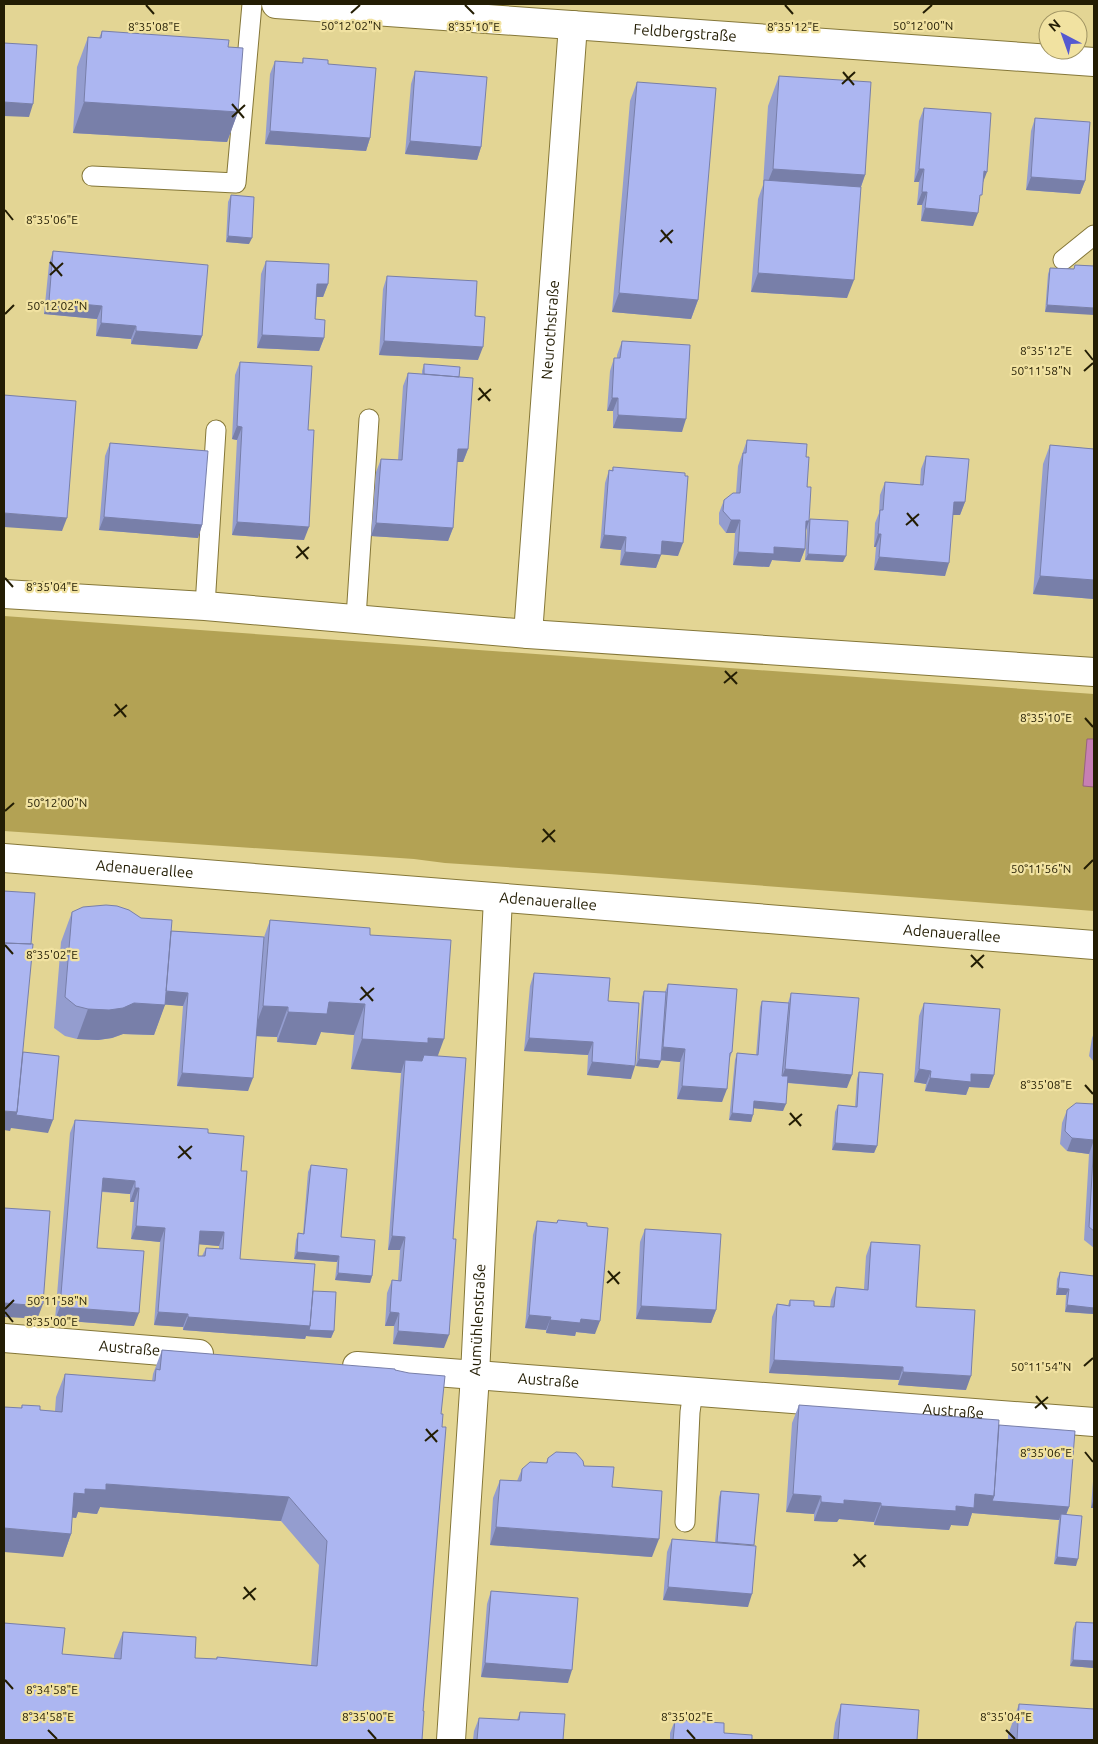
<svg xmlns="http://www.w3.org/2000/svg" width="1098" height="1744" viewBox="0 0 1098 1744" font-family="Ubuntu,sans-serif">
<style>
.green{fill:#b3a254}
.water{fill:#c77fb4;stroke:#96627f}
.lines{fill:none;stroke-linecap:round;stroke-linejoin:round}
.service-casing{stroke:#857738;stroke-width:21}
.minor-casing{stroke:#857738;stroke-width:30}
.tertiary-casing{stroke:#857738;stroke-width:30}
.secondary-casing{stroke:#857738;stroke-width:30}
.service{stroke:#fff;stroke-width:19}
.minor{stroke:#fff;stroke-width:28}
.tertiary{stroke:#fff;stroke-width:28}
.secondary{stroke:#fff;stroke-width:28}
.wall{fill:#949dcf;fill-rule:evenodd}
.shaded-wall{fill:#787fa9}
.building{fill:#acb6f1;stroke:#787fa9;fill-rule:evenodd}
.ticks{fill:none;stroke:#231d04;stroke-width:2}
.labels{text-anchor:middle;stroke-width:4.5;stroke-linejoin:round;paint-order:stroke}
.street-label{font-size:15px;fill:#231d04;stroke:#f1e2a1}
.ticks-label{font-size:12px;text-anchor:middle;fill:#231d04;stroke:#f1e2a1;stroke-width:4.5;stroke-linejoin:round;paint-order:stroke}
</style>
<rect width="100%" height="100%" fill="#e3d594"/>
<path class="green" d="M4 616 1094 694V911L609 874 445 863 414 859 4 831Z"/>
<path class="water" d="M1087 739H1094V787L1083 786Z"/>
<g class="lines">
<defs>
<path id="service" d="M92 176 236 183 252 4
M1063 260 1094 235
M205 606 216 430
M356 618 369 419
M685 1522 690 1412 693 1392"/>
<g id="minor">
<path d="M4 594 205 606 528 634 1094 672"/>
<path id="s1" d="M528 634 573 25"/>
<path id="s2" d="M4 1338 199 1354"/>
<path id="s3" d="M357 1366 1094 1422"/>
<path id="s4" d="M451 1740 475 1375 498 898"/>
</g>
<g id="tertiary">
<path id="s5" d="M276 4 1094 62"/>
</g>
<g id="secondary">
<path id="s6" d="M4 858 1094 945"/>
</g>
</defs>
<use href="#service" class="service-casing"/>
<use href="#minor" class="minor-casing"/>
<use href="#tertiary" class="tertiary-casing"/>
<use href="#secondary" class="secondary-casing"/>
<use href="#service" class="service"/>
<use href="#minor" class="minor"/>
<use href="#tertiary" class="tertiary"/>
<use href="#secondary" class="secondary"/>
</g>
<path class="wall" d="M102 31 228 47 238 112 227 142 73 133 77 67 88 37 99 38Z
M303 58 328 64 370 138 366 151 265 144 270 74 275 61 302 63Z
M415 71 481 147 477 160 405 154 411 84Z
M779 76 865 175 861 187 847 298 751 292 758 199 763 185 768 106Z
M637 82 698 300 691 319 612 312 630 101Z
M924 108 983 182 973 226 921 221 922 205H917L919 182H914L919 121Z
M1035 118 1085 181 1080 194 1026 190 1031 131Z
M231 195 249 244 226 242 228 202Z
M53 251 202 336 197 349 131 344V339L96 336 97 319 44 314 49 264Z
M266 261 328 284 323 297H317L315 319 324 338 319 351 257 348 261 274Z
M1075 265 1094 266 1045 312 1048 274 1050 268 1074 269Z
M387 276 475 316 478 360 379 355 383 289Z
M622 341 682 432 613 428V411H607L610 371 614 358H617V355Z
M240 362 304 540 232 535 237 440 232 439 235 375Z
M424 364 459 377 468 449 463 462H457L453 528 448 541 371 536 376 472 381 459 398 460 403 386 408 373 422 374V371Z
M747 440 806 457 809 520 843 562 805 560 807 527 806 531 805 549 800 562 772 560 769 567 733 565 735 533H726L719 524V513L724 500 736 493 738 466Z
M110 443 202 525 198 538 99 530 105 456Z
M1050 445 1094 449V599L1033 594 1043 464Z
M926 456 965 502 960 515H953L945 576 874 570 876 547H874L875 523 879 513 880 495 885 482 920 485 921 469Z
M613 467 678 556 661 554 656 568 620 565 621 550 600 548 605 483 609 470H612Z
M72 912 141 918 171 931 264 937 270 920 370 935 437 1056 444 1348 393 1344 394 1326H385L387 1293 392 1280H398L400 1250H388L401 1073 351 1069 354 1035 321 1032 316 1045 277 1042V1037L256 1036 248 1091 177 1086 183 1006 165 1004 154 1035 123 1034 112 1038 98 1040 77 1039 65 1036 54 1028 61 942Z
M534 973 631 1079 587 1075 588 1055 524 1051 530 986Z
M668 984 732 1052 729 1060 722 1102 677 1099 680 1062 661 1060 658 1068 636 1066 642 997 644 991 665 992Z
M791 993 847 1088 787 1083 783 1111 754 1108 751 1122 729 1120 735 1060 737 1053 756 1055 760 1007 762 1001 788 1003Z
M924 1003 994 1075 989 1088 969 1087 966 1095 925 1091 926 1084 914 1082 919 1016Z
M1094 1033V1062L1089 1056 1092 1038Z
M859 1072 877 1146 874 1153 832 1150 835 1112 838 1105 855 1106 857 1079Z
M1094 1104V1314L1065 1312 1066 1295H1056L1057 1279 1060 1272 1093 1276 1094 1248 1084 1240 1089 1154 1067 1151 1060 1144 1062 1123 1067 1110Z
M75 1120 208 1133 241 1171 240 1259 313 1291 334 1331 331 1338 306 1336 305 1339 183 1330V1327L154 1325 160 1242 131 1239 134 1202H130V1194L102 1192 97 1248 134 1326 55 1320 70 1133ZM199 1244 219 1246V1249L206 1248 202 1256H198Z
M311 1165 341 1237 372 1276 370 1283 335 1280 337 1262 294 1259 296 1240 298 1233 303 1234 308 1172Z
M558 1220 587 1226 595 1334 576 1332 575 1336 546 1333V1330L525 1328 533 1235 537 1221 556 1223Z
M645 1229 716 1310 711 1323 636 1319 640 1242Z
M871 1242 916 1307 966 1390 898 1385 899 1380 769 1373 772 1317 777 1304 788 1305 790 1300 814 1306 830 1307 831 1300 836 1287 864 1289 866 1256Z
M162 1350 395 1370 441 1414 423 1711 422 1740 62 1654 114 1659V1655L123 1632 195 1658 216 1659 217 1657 311 1665 319 1565 281 1521 100 1507 97 1514 78 1512 76 1518 72 1517 71 1534 63 1557 21 1408 22 1405 40 1410 55 1411 56 1397 65 1374 152 1381 153 1374Z
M799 1405 999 1425 1069 1507 1066 1515 1076 1566 1054 1564 1059 1520 972 1513 968 1526 951 1525 949 1530 874 1525V1522L839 1519 837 1522 814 1521V1514L786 1512 792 1423Z
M548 1458 584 1466 612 1487 652 1557 490 1545 493 1498 500 1480 517 1481 522 1469 546 1463Z
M1094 1468V1508H1091Z
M721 1491 748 1607 663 1600 667 1552 672 1539 715 1542 719 1497Z
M491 1591 568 1683 481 1677 487 1604Z
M1076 1622 1094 1623V1668L1070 1666 1073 1629Z
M841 1704 917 1740H833L835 1723Z
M1019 1704 1094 1740H1008V1735Z
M520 1712 563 1740H473L474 1731 479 1718 517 1720Z
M675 1720 724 1733 752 1740H670V1733Z"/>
<path class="shaded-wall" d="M4 102 33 104 29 117 4 116Z
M84 102 238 112 227 142 73 133Z
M270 131 370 138 366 151 265 144Z
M410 141 481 147 477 160 405 154Z
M773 169 865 175 854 206 763 194Z
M919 169H924L919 182H914Z
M984 171 987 172 982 185Z
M1031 177 1085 181 1080 194 1026 190Z
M922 192H927L922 205H917Z
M925 208 978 213 973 226 921 221Z
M228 236 252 238 249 244 226 242Z
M758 273 854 280 847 298 751 292Z
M317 284H328L323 297H312Z
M619 293 698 300 691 319 612 312Z
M49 301 102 306 97 319 44 314Z
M1047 305 1094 308V315L1045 312Z
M101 323 136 326 131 339 96 336Z
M136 331 202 336 197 349 131 344Z
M262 335 324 338 319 351 257 348Z
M384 341 483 347 478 360 379 355Z
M612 398H618L613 411H607Z
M618 415 686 419 682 432 613 428Z
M237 426 242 427 237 440 232 439Z
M458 449H468L463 462H453Z
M954 502H965L960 515H949Z
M4 513 67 518 62 531 4 527Z
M104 517 202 525 198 538 99 530Z
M731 520H740L735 533H726Z
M806 521H809L804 535Z
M237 522 309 527 304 540 232 535Z
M376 523 453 528 448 541 371 536Z
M878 534H881L876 547H874Z
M604 535 626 537 621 550 600 548Z
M662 541 683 543 678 556 657 554Z
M774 547 805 549 800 562 772 560 769 567 733 565 738 552Z
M625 552 661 555 656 568 620 565Z
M808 554 846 556 843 562 805 560Z
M879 557 949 563 945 576 874 570Z
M1040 576 1094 580V599L1033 594Z
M161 990 188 993 183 1006 157 1004Z
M329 1002 365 1004 354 1035 321 1032 316 1045 277 1042 288 1012Z
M134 1003 165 1005 154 1035 123 1034 112 1038 98 1040 77 1039 88 1009Z
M263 1006 288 1007 277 1037 252 1036Z
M428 1038 444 1039 433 1069 405 1060 401 1073 351 1069 362 1039Z
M529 1038 593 1042 588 1055 524 1051Z
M663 1047 685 1049 680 1062 658 1060Z
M639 1059 661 1061 658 1068 636 1066Z
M592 1062 635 1066 631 1079 587 1075Z
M785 1069 852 1075 847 1088 780 1082Z
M919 1069 931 1071 926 1084 914 1082Z
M182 1073 253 1078 248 1091 177 1086Z
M971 1074 994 1075 989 1088 969 1087 966 1095 925 1091 930 1078Z
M682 1086 727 1089 722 1102 677 1099Z
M754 1101 786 1104 783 1111 751 1108Z
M4 1111 17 1112 53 1120 48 1133 11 1128 10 1131 4 1130Z
M732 1113 753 1115 751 1122 729 1120Z
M1072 1138 1094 1140 1089 1154 1067 1151Z
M835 1143 877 1146 874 1153 832 1150Z
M103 1178 135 1181 130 1194 98 1191Z
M135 1188H139L134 1202H130Z
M136 1226 165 1228 160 1242 131 1239Z
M200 1231 224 1232 219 1246 195 1244Z
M392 1236 405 1237 400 1250H388Z
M297 1252 339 1256 337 1262 294 1259Z
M338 1273 372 1276 370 1283 335 1280Z
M1058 1288 1069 1289 1066 1295H1056Z
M4 1303H30L43 1304 38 1317 25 1316 24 1318 4 1317Z
M1067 1305 1094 1308V1314L1065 1312Z
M641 1306 716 1310 711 1323 636 1319Z
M60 1307 139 1313 134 1326 55 1320Z
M158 1312 188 1314 183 1327 154 1325Z
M390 1312 399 1313 394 1326H385Z
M529 1315 551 1317 546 1330 525 1328Z
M188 1317 310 1326 334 1331 331 1338 306 1336 305 1339 183 1330Z
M581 1319 600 1321 595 1334 576 1332 575 1336 546 1333 550 1320Z
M398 1331 449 1335 444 1348 393 1344Z
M774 1360 903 1367 899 1380 769 1373Z
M903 1372 971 1376 966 1390 898 1385Z
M106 1484 289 1497 281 1521 100 1507 97 1514 78 1512 76 1518 66 1517 74 1493 85 1489Z
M793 1494 821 1496 814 1514 786 1512Z
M975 1494 994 1496 1069 1507 1064 1520 1061 1514 1059 1520 972 1513 968 1526 951 1525 949 1530 874 1525 881 1506H956Z
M1094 1498V1508H1091Z
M844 1500 881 1503 874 1522 839 1519 837 1522 814 1521 821 1502Z
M496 1527 659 1539 652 1557 490 1545Z
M4 1528 71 1534 63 1557 4 1552Z
M1057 1557 1078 1559 1076 1566 1054 1564Z
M668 1587 752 1594 748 1607 663 1600Z
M1073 1660 1094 1661V1668L1070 1666Z
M485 1663 572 1670 568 1683 481 1677Z"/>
<path class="building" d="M102 31 229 40 228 47 243 48 238 112 84 102 88 37 101 38Z
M4 43 37 45 33 104 4 102Z
M303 58 328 60V64L376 68 370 138 270 131 275 61 303 63Z
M415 71 487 77 481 147 410 141Z
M779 76 871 82 865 175 773 169Z
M637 82 716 88 698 300 619 293Z
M924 108 991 113 987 172 984 171 982 195H980L978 213 925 208 927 192H922L924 169H919Z
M1035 118 1090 122 1085 181 1031 177Z
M764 180 861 187 854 280 758 273Z
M231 195 254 197 252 238 228 236Z
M53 251 208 265 202 336 136 331V326L101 323 102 306 49 301Z
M266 261 329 264 328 284H317L315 319 325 320 324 338 262 335Z
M1075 265 1094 266V308L1047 305 1050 268 1074 269Z
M387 276 477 281 475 316 485 317 483 347 384 341Z
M622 341 690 345 686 419 618 415V398H612L614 358H620Z
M240 362 312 366 308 430H314L309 527 237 522 242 427 237 426Z
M424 364 460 367 459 377 424 374Z
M408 373 473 378 468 449H458L453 528 376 523 381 459 402 460Z
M4 395 76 401 67 518 4 513Z
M747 440 807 444 806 457H809L807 487H811L809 521H806L805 549 774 547V554L738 552 740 520H731L723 511 724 500 733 493H740L743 453H746Z
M110 443 208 451 202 525 104 517Z
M1050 445 1094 449V580L1040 576Z
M926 456 969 459 965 502H954L949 563 879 557 881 534H878L880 510H883L885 482 923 485Z
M613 467 685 473V476H688L683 543 662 541 661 555 625 552 626 537 604 535 609 470 613 471Z
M810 519 848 521 846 556 808 554Z
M4 891 35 893 31 944 4 943Z
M106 905 117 906 129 910 141 918 172 920 165 1005 134 1003 123 1008 109 1010 88 1009 76 1006 65 997 72 912 83 907Z
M270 920 370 928V935L451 940 444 1039 428 1038V1043L362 1039 365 1004 329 1002 327 1014 288 1012V1007L263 1006Z
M171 931 264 937 253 1078 182 1073 188 993 166 991Z
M4 943 33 944 17 1112 4 1111Z
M534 973 610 978 608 1001 639 1003 635 1066 592 1062 593 1042 529 1038Z
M668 984 737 989 732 1052 730 1053 727 1089 682 1086 685 1049 663 1047Z
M644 991 666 992 661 1061 639 1059Z
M791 993 859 998 852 1075 785 1069Z
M762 1001 789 1003 782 1076H788L786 1104 754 1101 753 1115 732 1113 737 1053 758 1055Z
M924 1003 1000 1009 994 1075 971 1074V1082L930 1078 931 1071 919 1069Z
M23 1052 59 1056 53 1120 16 1115 17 1112Z
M424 1055 466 1058 453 1239H456L449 1335 398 1331 399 1313 390 1312 392 1280 401 1281 405 1237 392 1236 405 1060 422 1061Z
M859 1072 883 1074 877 1146 835 1143 838 1105 857 1107Z
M1076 1103 1094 1104V1231L1089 1227 1094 1140 1072 1138 1065 1131 1067 1110Z
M75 1120 208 1129V1133L244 1136 241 1171H247L240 1259 315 1264 310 1326 188 1317V1314L158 1312 165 1228 136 1226 139 1188H135V1181L103 1178 97 1248 144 1251 139 1313 60 1307ZM200 1231 224 1232 223 1249 206 1248 205 1256H198Z
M311 1165 347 1169 341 1237 375 1240 372 1276 338 1273 339 1256 297 1252 298 1233 304 1234Z
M4 1208 50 1211 43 1304 30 1303 29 1305 4 1303Z
M558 1220 587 1223V1226L608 1228 600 1321 581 1319 580 1323 550 1320 551 1317 529 1315 537 1221 557 1223Z
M645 1229 721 1234 716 1310 641 1306Z
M871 1242 920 1245 916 1307 975 1310 971 1376 903 1372V1367L774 1360 777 1304 790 1306V1300L814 1301V1306L834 1307 836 1287 868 1290Z
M1060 1272 1094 1276V1308L1067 1305 1069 1289 1058 1288Z
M313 1291 336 1292 334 1331 309 1330 310 1326Z
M162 1350 395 1369V1370L409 1373 445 1376 441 1414H443L442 1427H446L423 1711H424L422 1740H4V1623L65 1628 62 1654 121 1659 123 1632 196 1637 195 1658 217 1659V1657L317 1666 327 1541 289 1497 106 1484V1490L85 1489V1494L74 1493 71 1534 4 1528V1407L22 1408V1405L40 1406V1410L62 1412 65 1374 155 1381 156 1369 160 1370Z
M799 1405 999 1420 994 1496 975 1494 974 1508 956 1506V1511L881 1506V1503L844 1500V1504L821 1502V1496L793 1494Z
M999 1425 1075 1431 1069 1507 992 1501 994 1496Z
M556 1452 576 1453 583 1461 584 1466 614 1467 612 1487 662 1491 659 1539 496 1527 500 1480 521 1481 522 1469 530 1462 547 1463 548 1458Z
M721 1491 759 1494 754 1545 717 1542Z
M1061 1514 1082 1516 1078 1559 1057 1557Z
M672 1539 756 1546 752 1594 668 1587Z
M491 1591 578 1598 572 1670 485 1663Z
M1076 1622 1094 1623V1661L1073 1660Z
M841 1704 919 1710 917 1740H838Z
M1019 1704 1094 1709V1740H1017Z
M520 1712 565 1714 563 1740H477L479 1718 519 1720Z
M675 1720 724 1723V1733L752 1735V1740H673Z"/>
<path class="ticks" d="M146 5 154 14M465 5 474 14M785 5 793 14M351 13 360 5M923 13 932 5M843 72 854 85M842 84 855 72M232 104 244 118M232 117 245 105M5 210 13 220M661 230 672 243M660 242 673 230M50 262 62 276M50 275 63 263M5 314 14 305M1085 350 1093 360M1084 371 1093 363M479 388 490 401M478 400 491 389M907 513 918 526M906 525 919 514M297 546 308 559M296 558 309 547M5 578 13 587M725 671 737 684M724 683 737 672M115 704 126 717M114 716 127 705M1085 718 1093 727M5 811 14 803M543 829 555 842M542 842 555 830M1084 869 1093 860M5 945 13 954M971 955 983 968M971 967 984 955M361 987 373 1001M360 1000 374 988M1085 1085 1093 1094M790 1113 801 1126M789 1125 802 1114M179 1146 191 1159M178 1158 192 1146M608 1271 619 1284M607 1283 620 1272M5 1309 14 1300M5 1312 13 1322M1084 1366 1093 1358M1036 1396 1047 1409M1035 1408 1048 1397M426 1429 437 1442M425 1441 438 1430M1085 1452 1093 1462M854 1554 865 1567M853 1566 866 1555M244 1587 255 1600M243 1599 256 1588M5 1680 13 1689M48 1730 57 1739M368 1730 376 1739M687 1730 695 1739M1006 1730 1015 1739"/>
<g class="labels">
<g class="street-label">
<text dy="5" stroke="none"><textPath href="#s5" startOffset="410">Feldbergstraße</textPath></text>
<text dy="5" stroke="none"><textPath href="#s1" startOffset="305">Neurothstraße</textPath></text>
<text dy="5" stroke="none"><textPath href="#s6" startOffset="141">Adenauerallee</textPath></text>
<text dy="5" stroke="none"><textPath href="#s6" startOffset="546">Adenauerallee</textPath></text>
<text dy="5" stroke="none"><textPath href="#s6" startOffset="951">Adenauerallee</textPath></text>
<text dy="5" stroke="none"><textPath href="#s4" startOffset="421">Aumühlenstraße</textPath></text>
<text dy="5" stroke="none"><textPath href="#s2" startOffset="126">Austraße</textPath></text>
<text dy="5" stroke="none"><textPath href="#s3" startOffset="192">Austraße</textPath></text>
<text dy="5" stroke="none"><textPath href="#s3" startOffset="598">Austraße</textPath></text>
</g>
</g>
<g class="ticks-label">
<text x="923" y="30">50°12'00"N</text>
<text x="351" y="30">50°12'02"N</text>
<text x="793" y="31">8°35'12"E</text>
<text x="154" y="31">8°35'08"E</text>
<text x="474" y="31">8°35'10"E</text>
<text x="52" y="224">8°35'06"E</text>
<text x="57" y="310">50°12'02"N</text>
<text x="1046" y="355">8°35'12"E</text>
<text x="1041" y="375">50°11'58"N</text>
<text x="52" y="591">8°35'04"E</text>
<text x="1046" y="722">8°35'10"E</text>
<text x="57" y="807">50°12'00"N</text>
<text x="1041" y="873">50°11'56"N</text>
<text x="52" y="959">8°35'02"E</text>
<text x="1046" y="1089">8°35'08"E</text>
<text x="57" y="1305">50°11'58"N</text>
<text x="52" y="1326">8°35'00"E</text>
<text x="1041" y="1371">50°11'54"N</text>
<text x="1046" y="1457">8°35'06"E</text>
<text x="52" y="1694">8°34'58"E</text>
<text x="48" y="1721">8°34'58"E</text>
<text x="368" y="1721">8°35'00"E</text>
<text x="687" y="1721">8°35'02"E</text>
<text x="1006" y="1721">8°35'04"E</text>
</g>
<rect width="1098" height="1744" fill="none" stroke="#231d04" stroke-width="10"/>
<g transform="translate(1063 35) rotate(319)"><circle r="24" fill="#f1e2a1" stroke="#9f9362"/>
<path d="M0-4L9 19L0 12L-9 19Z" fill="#5559d0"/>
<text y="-8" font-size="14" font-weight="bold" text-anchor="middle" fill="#231d04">N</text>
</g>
</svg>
